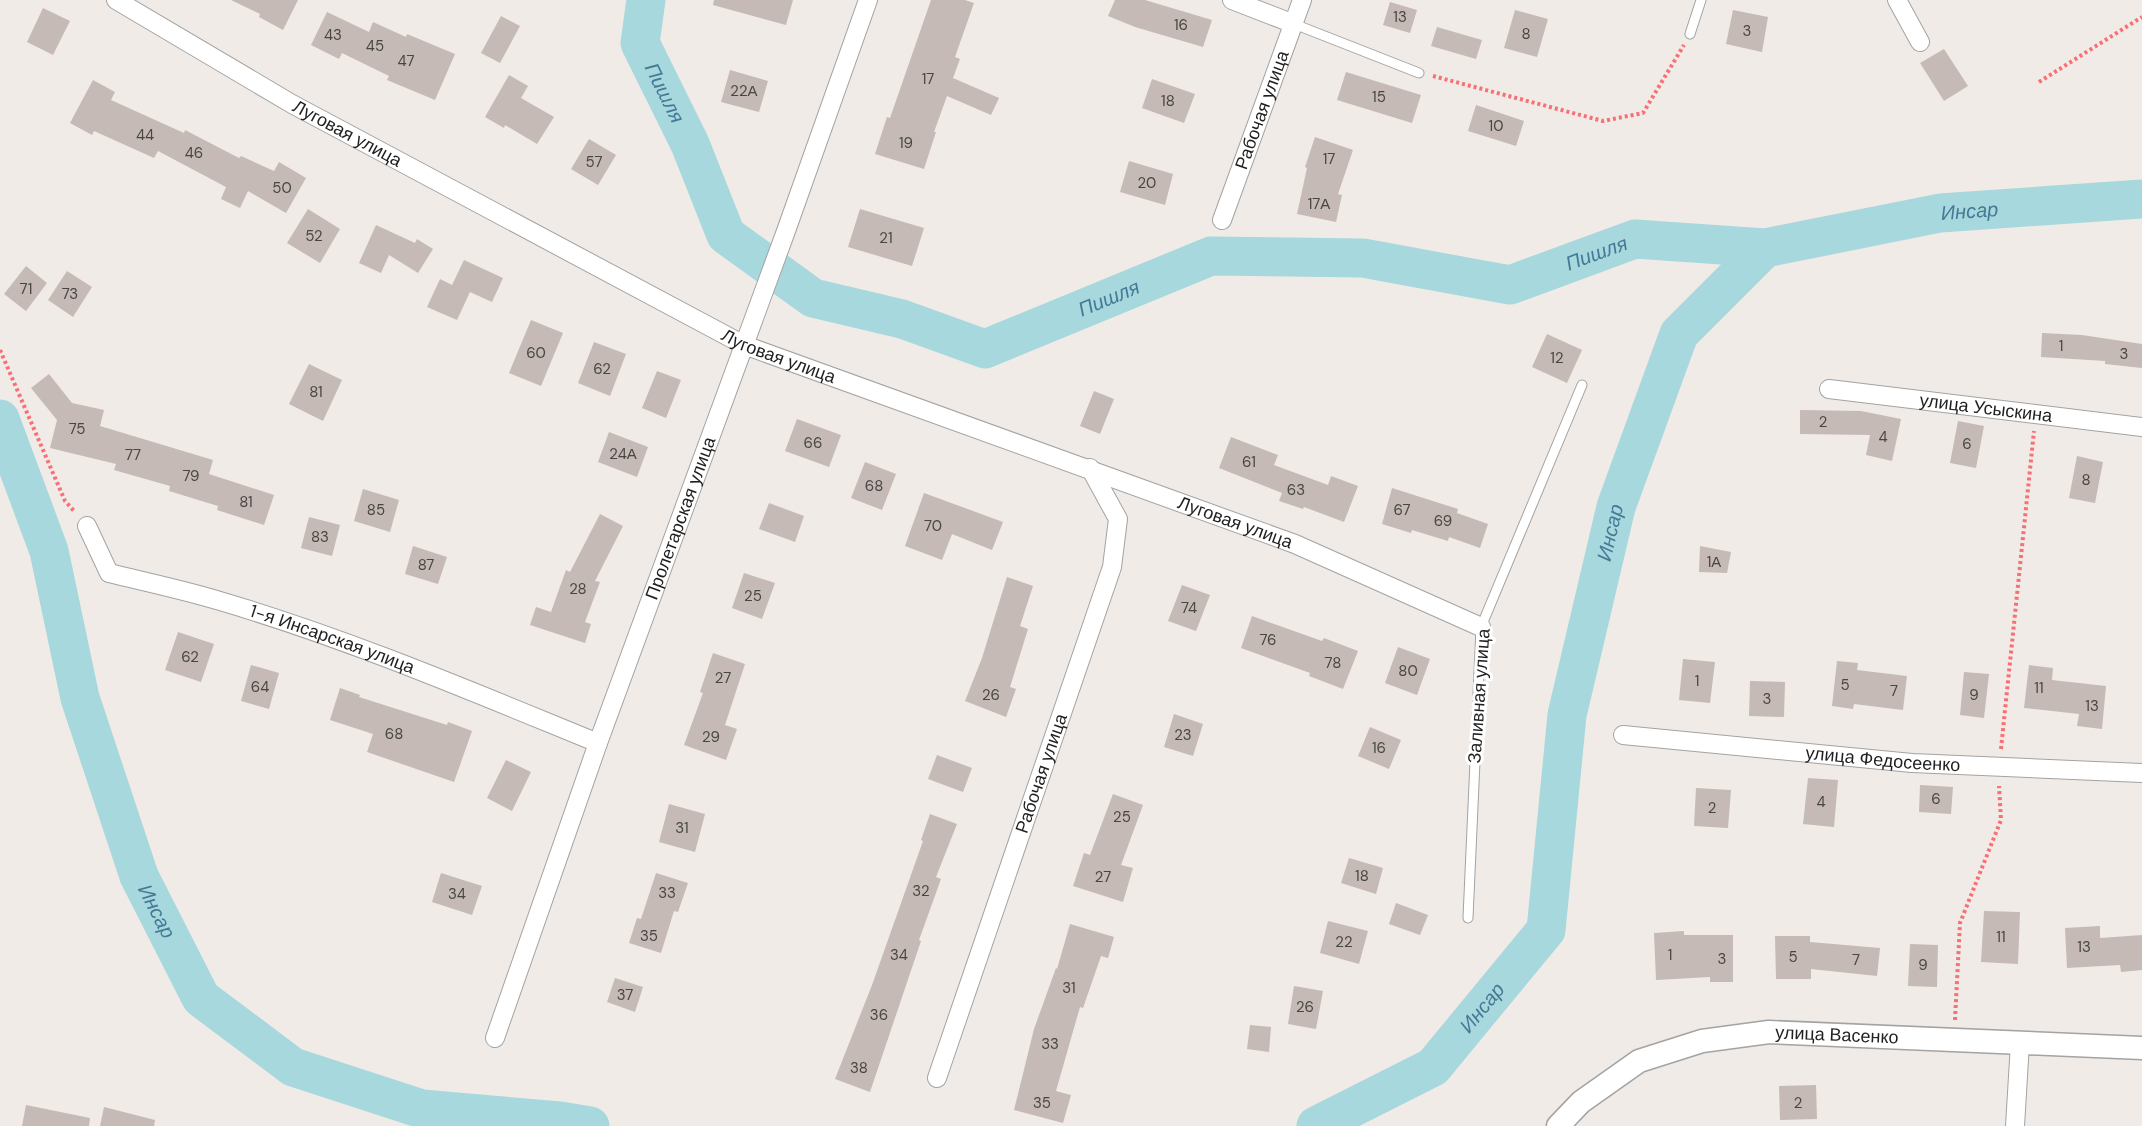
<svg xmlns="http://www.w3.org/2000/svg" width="2142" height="1126" viewBox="0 0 2142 1126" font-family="'DM Sans',sans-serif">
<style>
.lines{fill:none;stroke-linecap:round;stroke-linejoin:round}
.river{stroke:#a7d8dd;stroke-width:39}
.building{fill:#c5bab5}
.service-casing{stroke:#a3a3a3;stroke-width:11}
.minor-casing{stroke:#a3a3a3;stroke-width:20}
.tertiary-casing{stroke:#a3a3a3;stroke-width:25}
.path{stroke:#f86f75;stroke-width:4;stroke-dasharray:3 3;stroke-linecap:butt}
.service{stroke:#fff;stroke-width:9}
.minor{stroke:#fff;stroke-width:18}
.tertiary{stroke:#fff;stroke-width:22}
.labels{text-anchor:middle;stroke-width:6;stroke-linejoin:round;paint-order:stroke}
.number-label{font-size:15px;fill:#484644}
.street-label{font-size:18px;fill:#1f1f1f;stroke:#fff}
.water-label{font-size:20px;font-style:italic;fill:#447a96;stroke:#fff}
</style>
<rect width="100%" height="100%" fill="#f0ebe6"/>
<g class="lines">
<g class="river">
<path id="s1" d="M646 0 640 43 690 144 726 235 813 298 902 319 985 349 1211 256 1363 258 1510 285 1635 239 1765 248"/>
<path id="s2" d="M0 419 49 551 80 698 139 876 201 998 293 1067 422 1109 560 1121 590 1126"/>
<path id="s3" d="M1316 1126 1433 1067 1546 930 1567 715 1616 507 1679 334 1765 248 1940 213 2142 199"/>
</g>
</g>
<path class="building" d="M231 0H298L283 30 259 17 260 14Z
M714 0H793L786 25 713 5Z
M931 0H965L974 3 955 57 960 59 953 78 999 98 991 115 947 96 934 132H936L924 169 875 154 887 117 890 118Z
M1115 0H1145L1212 20 1203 47 1135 27 1108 16Z
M1390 2 1417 10 1410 33 1383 25Z
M43 8 70 21 53 55 27 42Z
M1515 10 1548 19 1537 57 1504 48Z
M1733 10 1768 17 1762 52 1726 44Z
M327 12 369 32 373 22 406 37 407 34 455 54 435 100 387 80 389 76 342 53 339 59 311 45Z
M501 16 520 26 500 63 481 53Z
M1437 27 1482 40 1476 59 1431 46Z
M1944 49 1968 86 1944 101 1920 63Z
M730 70 768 81 759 112 721 102Z
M1346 72 1421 95 1412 123 1337 100Z
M509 75 528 86 521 98 554 117 537 144 505 125 504 128 485 117Z
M1152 79 1195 94 1184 123 1142 108Z
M93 80 115 92 111 100 184 133 185 130 239 158 241 156 274 171 279 162 306 178 286 213 248 191 240 208 221 199 226 187 158 151 154 158 94 131 92 135 70 123Z
M1476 105 1524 121 1516 146 1468 131Z
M1315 137 1353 150 1338 194 1342 195 1336 222 1297 214 1307 168 1305 167Z
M589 139 616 155 598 185 571 169Z
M1129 161 1173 174 1165 205 1120 192Z
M308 209 340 229 320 263 287 243Z
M860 209 924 228 912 266 848 247Z
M376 225 415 243 417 239 433 249 418 273 389 255 381 273 359 263Z
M464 260 503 278 492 302 470 292 457 320 427 307 440 279 452 285Z
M26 266 47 283 26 311 4 294Z
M67 271 92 287 73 317 48 300Z
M531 320 563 333 541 386 509 373Z
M2042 333 2082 335 2142 344V368L2105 364V361L2041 357Z
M1547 334 1582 350 1567 383 1532 367Z
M594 342 626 354 610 396 578 383Z
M309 364 342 380 323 421 289 404Z
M657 371 681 380 666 418 642 408Z
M49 374 72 403 104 410 100 426 213 460 209 474 274 495 264 525 217 510 218 506 169 491 170 486 114 470 116 464 50 448 57 420 31 388Z
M1094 391 1114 399 1100 434 1080 426Z
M1800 410 1861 411 1901 419 1892 461 1866 455 1870 435 1800 434Z
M797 419 841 435 829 467 785 451Z
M1958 421 1984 426 1976 468 1950 463Z
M609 432 648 447 637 477 598 462Z
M1231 437 1278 455 1274 465 1328 485 1331 476 1358 486 1344 522 1304 507 1303 509 1279 501 1282 493 1219 468Z
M2077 456 2103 462 2095 503 2069 498Z
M865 462 896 474 882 510 851 498Z
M1392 488 1458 509 1457 513 1488 524 1480 548 1449 537 1448 541 1412 530 1411 533 1382 524Z
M363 489 399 500 390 532 354 521Z
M924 493 1003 522 992 550 952 534 942 560 905 546Z
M769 503 804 516 795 542 759 529Z
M600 514 623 526 595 581 600 582 585 622 591 624 585 643 530 625 536 607 551 612 566 570 570 572Z
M309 517 340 525 332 556 301 548Z
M413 546 447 557 438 584 405 574Z
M1700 546 1731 552 1727 573 1699 572Z
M744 573 775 583 762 619 732 608Z
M1007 577 1033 586 1020 626 1028 629 1010 687 1016 689 1006 717 965 701 982 658Z
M1182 585 1210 595 1196 631 1168 621Z
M1252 616 1322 641 1324 638 1358 651 1343 689 1309 676 1310 673 1241 648Z
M178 632 214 644 201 682 165 670Z
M1398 647 1430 659 1417 695 1385 683Z
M713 653 745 664 725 725 737 729 726 760 684 745 703 693 700 692Z
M1683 659 1715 662 1710 703 1679 700Z
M1837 661 1858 663 1857 670 1907 676 1903 710 1854 704 1853 709 1832 706Z
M251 665 279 673 269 709 241 701Z
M2029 665 2053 668 2052 680 2106 686 2102 729 2077 726 2079 714 2024 708Z
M1964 672 1989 674 1984 718 1960 715Z
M1750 681 1785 682 1784 717 1749 716Z
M340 688 360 695 359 697 447 725 448 722 472 731 454 782 367 752 373 734 330 720Z
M1174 714 1203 724 1193 756 1164 747Z
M1370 727 1401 740 1389 769 1358 756Z
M937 755 972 768 963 792 928 779Z
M506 760 531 772 512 811 487 798Z
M1808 778 1838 780 1834 827 1803 824Z
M1920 785 1953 787 1951 814 1919 812Z
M1696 788 1731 790 1728 828 1694 826Z
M1113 794 1143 805 1121 865 1133 868 1123 902 1073 886 1084 853 1090 855Z
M669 804 705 814 695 852 659 842Z
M930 814 957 824 936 877 941 879 919 940 921 941 870 1092 835 1079 872 985 923 841 921 840Z
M1349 858 1383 868 1376 894 1341 883Z
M441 873 482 886 472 915 432 902Z
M656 873 688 883 678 912 674 911 661 953 629 943 637 918 641 919Z
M1396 903 1428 915 1420 935 1389 924Z
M1984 911 2020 912 2018 964 1981 962Z
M1328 921 1368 931 1359 964 1320 953Z
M1070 924 1114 937 1108 958 1101 956 1083 1008 1080 1007 1056 1091 1071 1095 1063 1123 1014 1110 1034 1029 1056 968 1057 969Z
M2100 926V938L2142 935V970L2121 972 2120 965 2067 968 2065 928Z
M1684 931V935H1733V982H1710V977L1656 980 1654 933Z
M1775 936H1810V942L1880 948 1877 976 1811 969V979H1776Z
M1910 944 1938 945 1937 987 1908 986Z
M615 978 643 987 635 1012 607 1002Z
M1294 986 1323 991 1316 1029 1288 1024Z
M1250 1025 1271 1027 1269 1052 1247 1049Z
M1816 1085 1817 1119 1780 1120 1779 1086Z
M26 1105 90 1118 89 1126H22Z
M104 1107 155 1120 154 1126H100Z"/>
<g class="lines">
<defs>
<path id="service" d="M1294 24 1419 73
M1690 34 1701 0
M1468 918 1481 627 1582 385"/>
<g id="minor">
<path id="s4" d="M116 0 292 104 744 345 1295 544 1481 627"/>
<path d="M1232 0 1294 24"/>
<path d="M1897 0 1920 42"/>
<path id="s5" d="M1222 220 1302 0"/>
<path id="s6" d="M1829 389 2142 427"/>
<path id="s7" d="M87 526 109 573C146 582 184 590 220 601 349 639 473 692 598 743"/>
<path id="s8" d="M1623 735 1912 763 2142 773"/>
<path id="s9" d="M495 1038 598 743 786 231 868 0"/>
<path id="s10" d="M937 1078 1112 567 1118 519 1090 468"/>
<path d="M2015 1126 2020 1043"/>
</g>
<g id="tertiary">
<path id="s11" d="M1558 1126 1581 1102 1639 1061 1702 1041 1769 1032 2142 1048"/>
</g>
</defs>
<use href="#service" class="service-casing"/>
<use href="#minor" class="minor-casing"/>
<use href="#tertiary" class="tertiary-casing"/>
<path class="path" d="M1433 76 1603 121 1643 113 1684 45
M2039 82 2142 17
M0 350 65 501 75 512
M2001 749 2034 431
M1955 1020 1960 923 2001 820 1999 786"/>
<use href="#service" class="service"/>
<use href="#minor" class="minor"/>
<use href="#tertiary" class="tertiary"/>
</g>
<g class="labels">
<g class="number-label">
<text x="1400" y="22">13</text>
<text x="1181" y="30">16</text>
<text x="1747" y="36">3</text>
<text x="1526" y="39">8</text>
<text x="333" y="40">43</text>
<text x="375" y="51">45</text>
<text x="406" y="66">47</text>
<text x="928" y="84">17</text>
<text x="744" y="96">22А</text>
<text x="1379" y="102">15</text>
<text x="1168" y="106">18</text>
<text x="1496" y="131">10</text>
<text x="145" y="140">44</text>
<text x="906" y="148">19</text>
<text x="194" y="158">46</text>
<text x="1329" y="164">17</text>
<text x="594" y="167">57</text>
<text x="1147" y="188">20</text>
<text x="282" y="193">50</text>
<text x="1319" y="209">17А</text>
<text x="314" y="241">52</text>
<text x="886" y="243">21</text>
<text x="26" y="294">71</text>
<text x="70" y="299">73</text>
<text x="2061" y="351">1</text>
<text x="536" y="358">60</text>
<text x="2124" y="359">3</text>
<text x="1557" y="363">12</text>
<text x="602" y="374">62</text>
<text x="316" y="397">81</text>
<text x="1823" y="427">2</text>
<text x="77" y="434">75</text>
<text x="1883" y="442">4</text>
<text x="813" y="448">66</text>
<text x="1967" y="449">6</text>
<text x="623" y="459">24А</text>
<text x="133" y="460">77</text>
<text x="1249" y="467">61</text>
<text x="191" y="481">79</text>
<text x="2086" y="485">8</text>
<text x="874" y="491">68</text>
<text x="1296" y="495">63</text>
<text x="246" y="507">81</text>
<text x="376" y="515">85</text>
<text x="1402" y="515">67</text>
<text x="1443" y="526">69</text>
<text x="933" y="531">70</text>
<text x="320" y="542">83</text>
<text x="1714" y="567">1А</text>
<text x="426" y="570">87</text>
<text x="578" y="594">28</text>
<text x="753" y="601">25</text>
<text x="1189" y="613">74</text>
<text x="1268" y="645">76</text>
<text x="190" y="662">62</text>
<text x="1333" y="668">78</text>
<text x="1408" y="676">80</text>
<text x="723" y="683">27</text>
<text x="1697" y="686">1</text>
<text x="1845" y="690">5</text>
<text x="260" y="692">64</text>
<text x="2039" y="693">11</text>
<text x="1894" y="696">7</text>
<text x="991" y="700">26</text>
<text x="1974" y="700">9</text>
<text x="1767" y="704">3</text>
<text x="2092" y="711">13</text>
<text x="394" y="739">68</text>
<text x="1183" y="740">23</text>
<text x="711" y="742">29</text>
<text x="1379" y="753">16</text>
<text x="1936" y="804">6</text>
<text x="1821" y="807">4</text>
<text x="1712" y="813">2</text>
<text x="1122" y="822">25</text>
<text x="682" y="833">31</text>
<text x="1362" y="881">18</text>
<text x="1103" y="882">27</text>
<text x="921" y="896">32</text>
<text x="667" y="898">33</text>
<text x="457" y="899">34</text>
<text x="649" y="941">35</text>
<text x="2001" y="942">11</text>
<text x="1344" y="947">22</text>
<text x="2084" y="952">13</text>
<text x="899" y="960">34</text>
<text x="1670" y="960">1</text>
<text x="1793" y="962">5</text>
<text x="1722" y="964">3</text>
<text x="1856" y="965">7</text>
<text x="1923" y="970">9</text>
<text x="1069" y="993">31</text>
<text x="625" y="1000">37</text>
<text x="1305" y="1012">26</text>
<text x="879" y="1020">36</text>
<text x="1050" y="1049">33</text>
<text x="859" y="1073">38</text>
<text x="1042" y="1108">35</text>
<text x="1798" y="1108">2</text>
</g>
<g class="street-label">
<text dy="6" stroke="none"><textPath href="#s5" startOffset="117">Рабочая улица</textPath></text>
<text dy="6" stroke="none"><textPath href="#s4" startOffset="267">Луговая улица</textPath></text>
<text dy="6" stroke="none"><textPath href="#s4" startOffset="753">Луговая улица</textPath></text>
<text dy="6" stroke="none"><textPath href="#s6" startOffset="158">улица Усыскина</textPath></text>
<text dy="6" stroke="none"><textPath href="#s9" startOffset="552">Пролетарская улица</textPath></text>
<text dy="6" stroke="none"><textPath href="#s4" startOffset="1239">Луговая улица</textPath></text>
<text dy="6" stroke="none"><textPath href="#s7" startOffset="285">1-я Инсарская улица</textPath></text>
<text transform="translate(1479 696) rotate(-86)" y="6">Заливная улица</text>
<text dy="6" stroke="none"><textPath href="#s8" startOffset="261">улица Федосеенко</textPath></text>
<text dy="6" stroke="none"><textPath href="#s10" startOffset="322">Рабочая улица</textPath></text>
<text dy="6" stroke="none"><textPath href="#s11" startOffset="306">улица Васенко</textPath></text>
</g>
<g class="water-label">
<text dy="7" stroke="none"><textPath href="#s1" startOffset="99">Пишля</textPath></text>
<text dy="7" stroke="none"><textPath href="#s3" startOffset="1252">Инсар</textPath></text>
<text dy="7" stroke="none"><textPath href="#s1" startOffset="1179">Пишля</textPath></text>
<text dy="7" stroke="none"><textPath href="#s1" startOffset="675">Пишля</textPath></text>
<text dy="7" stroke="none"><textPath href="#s3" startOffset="712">Инсар</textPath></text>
<text dy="7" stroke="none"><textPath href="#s2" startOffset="518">Инсар</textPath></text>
<text dy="7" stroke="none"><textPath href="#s3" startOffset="208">Инсар</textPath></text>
</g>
</g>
</svg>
